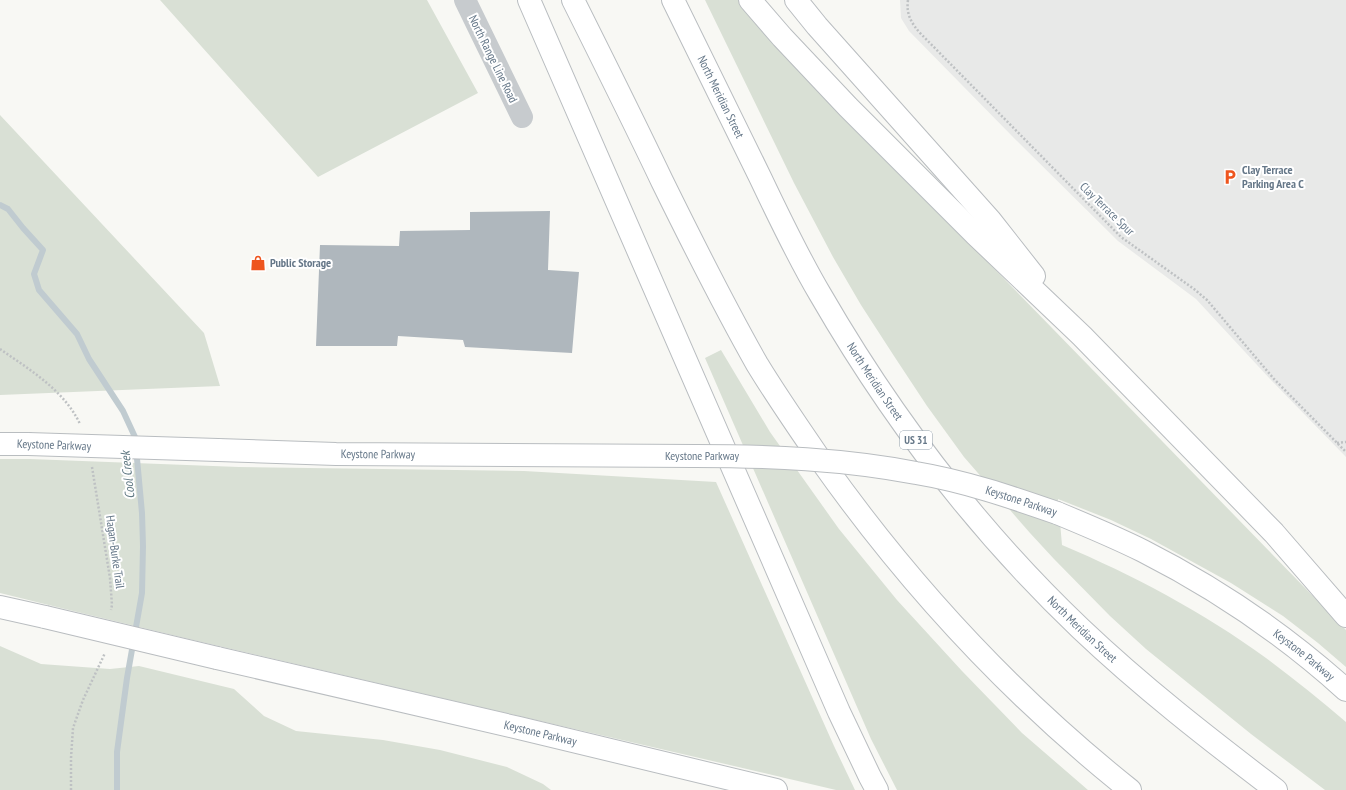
<svg xmlns="http://www.w3.org/2000/svg" width="1346" height="790" viewBox="0 0 1346 790" font-family="'PT Sans Narrow',sans-serif">
<style>
.built{fill:#e8e9e8}
.green{fill:#d9e0d5}
.lines{fill:none;stroke-linecap:round;stroke-linejoin:round}
.stream{stroke:#c0cbd0;stroke-width:6}
.building{fill:#afb7bd}
.motorway-casing{stroke:#b9bdc0;stroke-width:24}
.path{stroke:#bec1c3;stroke-width:2.5;stroke-dasharray:2 2;stroke-linecap:butt}
.minor{stroke:#c7cbce;stroke-width:22}
.motorway{stroke:#fff;stroke-width:22}
.motorway-bridge-casing{stroke:#b9bdc0;stroke-width:24;stroke-linecap:butt}
.motorway-bridge{stroke:#fff;stroke-width:22}
.labels{text-anchor:middle;stroke-width:4;stroke-linejoin:round;paint-order:stroke}
.shield{fill:#fff;stroke:#93a0ac;stroke-width:1}
.shield-label{font-size:11px;font-weight:bold;fill:#657788}
.street-label{font-size:12px;fill:#657788;stroke:#fff}
.poi-label{font-size:12px;font-weight:bold;fill:#657788;stroke:#fff;text-anchor:start}
.water-label{font-size:13px;font-style:italic;fill:#607983;stroke:#fff}
</style>
<rect width="100%" height="100%" fill="#f8f8f4"/>
<path class="built" d="M900 0H1346V457L1270 379 1196 299 1118 241 1012 136 909 31 901 18Z"/>
<path class="green" d="M160 0H427L478 93 318 177Z
M705 0H738L760 28 1346 630V667L1318 643 1283 616 1231 583 1151 539 1111 520 1058 499 1062 545C1133 575 1203 612 1266 658 1293 678 1320 700 1346 722V790H1325L1251 734 1146 649 1110 616 1054 559 1030 533 964 457 927 406 894 356 861 305 833 257 794 183Z
M0 115 204 333 220 386 0 395Z
M721 350 770 432 839 529 897 600 962 671 1022 733 1088 790H897L871 739 705 358Z
M0 459H30L239 467 524 471 716 482 834 746 855 790H836C557 724 278 662 0 593Z
M0 646 41 664 110 669 139 666 234 689 264 716 296 731 383 740 440 750 507 767 543 784 551 790H0Z"/>
<g class="lines">
<path class="stream" d="M0 205 8 209 23 228 43 250 34 274 39 290 77 334 89 359 123 411 135 437 142 513 143 546 142 593 127 678 117 752V790"/>
</g>
<path class="building" d="M550 211 548 270 579 272 572 353 465 347 463 340 398 336 397 346H316L320 245 399 246 400 231 470 230V212Z"/>
<g class="lines">
<defs>
<g id="motorway">
<path d="M529 0 839 712 870 777 877 790"/>
<path d="M573 0C603 60 633 120 662 181 692 242 723 304 757 364 777 397 800 430 822 462 909 585 1012 696 1130 790"/>
<path id="s1" d="M673 0C702 59 731 118 760 177 779 217 798 257 820 294 891 417 978 531 1081 629 1142 687 1209 739 1276 790"/>
<path d="M750 0 782 37 848 107 975 234 1082 336 1274 533 1346 616"/>
<path d="M796 0 817 26 990 220 1034 276"/>
<path d="M0 444H28"/>
<path id="s2" d="M218 450 336 454 695 456"/>
<path id="s3" d="M1057 513C1086 525 1115 537 1143 551 1216 588 1285 635 1346 690"/>
<path d="M0 607 45 617"/>
<path id="s4" d="M217 658 519 728 776 790"/>
</g>
</defs>
<use href="#motorway" class="motorway-casing"/>
<path class="path" d="M908 0C906 14 911 23 921 34L1121 237 1194 289 1207 300 1274 379 1346 452
M0 349C30 370 64 390 80 424
M1337 443 1346 442
M92 467 110 578 112 605 111 610
M71 790V758L73 728 83 700 105 653"/>
<path class="minor" d="M465 0 522 117"/>
<use href="#motorway" class="motorway"/>
<defs>
<g id="motorway-bridge">
<path d="M28 444 218 450"/>
<path id="s5" d="M695 456C770 456 843 459 916 473 964 481 1011 497 1057 513"/>
<path d="M45 617 217 658"/>
</g>
</defs>
<use href="#motorway-bridge" class="motorway-bridge-casing"/>
<use href="#motorway-bridge" class="motorway-bridge"/>
</g>
<defs>
<symbol id="parking-bare" viewBox="-9 -9 18 18"><path d="M-3.5-5.5H1a3.5 3.5 0 0 1 0 7H-1V5.5H-3.5ZM-1-3.4V-.6H.8a1.4 1.4 0 0 0 0-2.8Z" fill="#ee551e" stroke="#fff" stroke-width="2.5" paint-order="stroke"/></symbol>
<symbol id="shop-bare" viewBox="-9 -9 18 18"><path d="M-5-2.5h2.3a2.7 3.5 0 0 1 5.4 0H5L5.5 6h-11ZM-1.5-2.5h3a1.5 2.3 0 0 0-3 0Z" fill="#ee551e" stroke="#fff" stroke-width="2.5" paint-order="stroke"/></symbol>
</defs>
<g fill-rule="evenodd">
<use href="#parking-bare" x="1219" y="166" width="22" height="22"/>
<use href="#shop-bare" x="247" y="252" width="22" height="22"/>
</g>
<g class="labels">
<rect class="shield" x="900" y="431" width="32" height="18" rx="3"/>
<g class="shield-label">
<text x="916" y="444">US 31</text>
</g>
<g class="street-label">
<text transform="translate(493 59) rotate(64)" y="4">North Range Line Road</text>
<text dy="4" stroke="none"><textPath href="#s1" startOffset="108">North Meridian Street</textPath></text>
<text transform="translate(1107 209) rotate(44)" y="4">Clay Terrace Spur</text>
<text dy="4" stroke="none"><textPath href="#s1" startOffset="432">North Meridian Street</textPath></text>
<text transform="translate(54 445) rotate(2)" y="4">Keystone Parkway</text>
<text dy="4" stroke="none"><textPath href="#s2" startOffset="160">Keystone Parkway</textPath></text>
<text x="702" y="460">Keystone Parkway</text>
<text dy="4" stroke="none"><textPath href="#s5" startOffset="331">Keystone Parkway</textPath></text>
<text transform="translate(115 552) rotate(82)" y="4">Hagan-Burke Trail</text>
<text dy="4" stroke="none"><textPath href="#s1" startOffset="756">North Meridian Street</textPath></text>
<text dy="4" stroke="none"><textPath href="#s3" startOffset="286">Keystone Parkway</textPath></text>
<text dy="4" stroke="none"><textPath href="#s4" startOffset="332">Keystone Parkway</textPath></text>
</g>
<g class="poi-label">
<text x="1242" y="174">Clay Terrace<tspan x="1242" dy="14">Parking Area C</tspan></text>
<text x="270" y="267">Public Storage</text>
</g>
<g class="water-label">
<text transform="translate(127 475) rotate(-96)" y="5">Cool Creek</text>
</g>
</g>
</svg>
